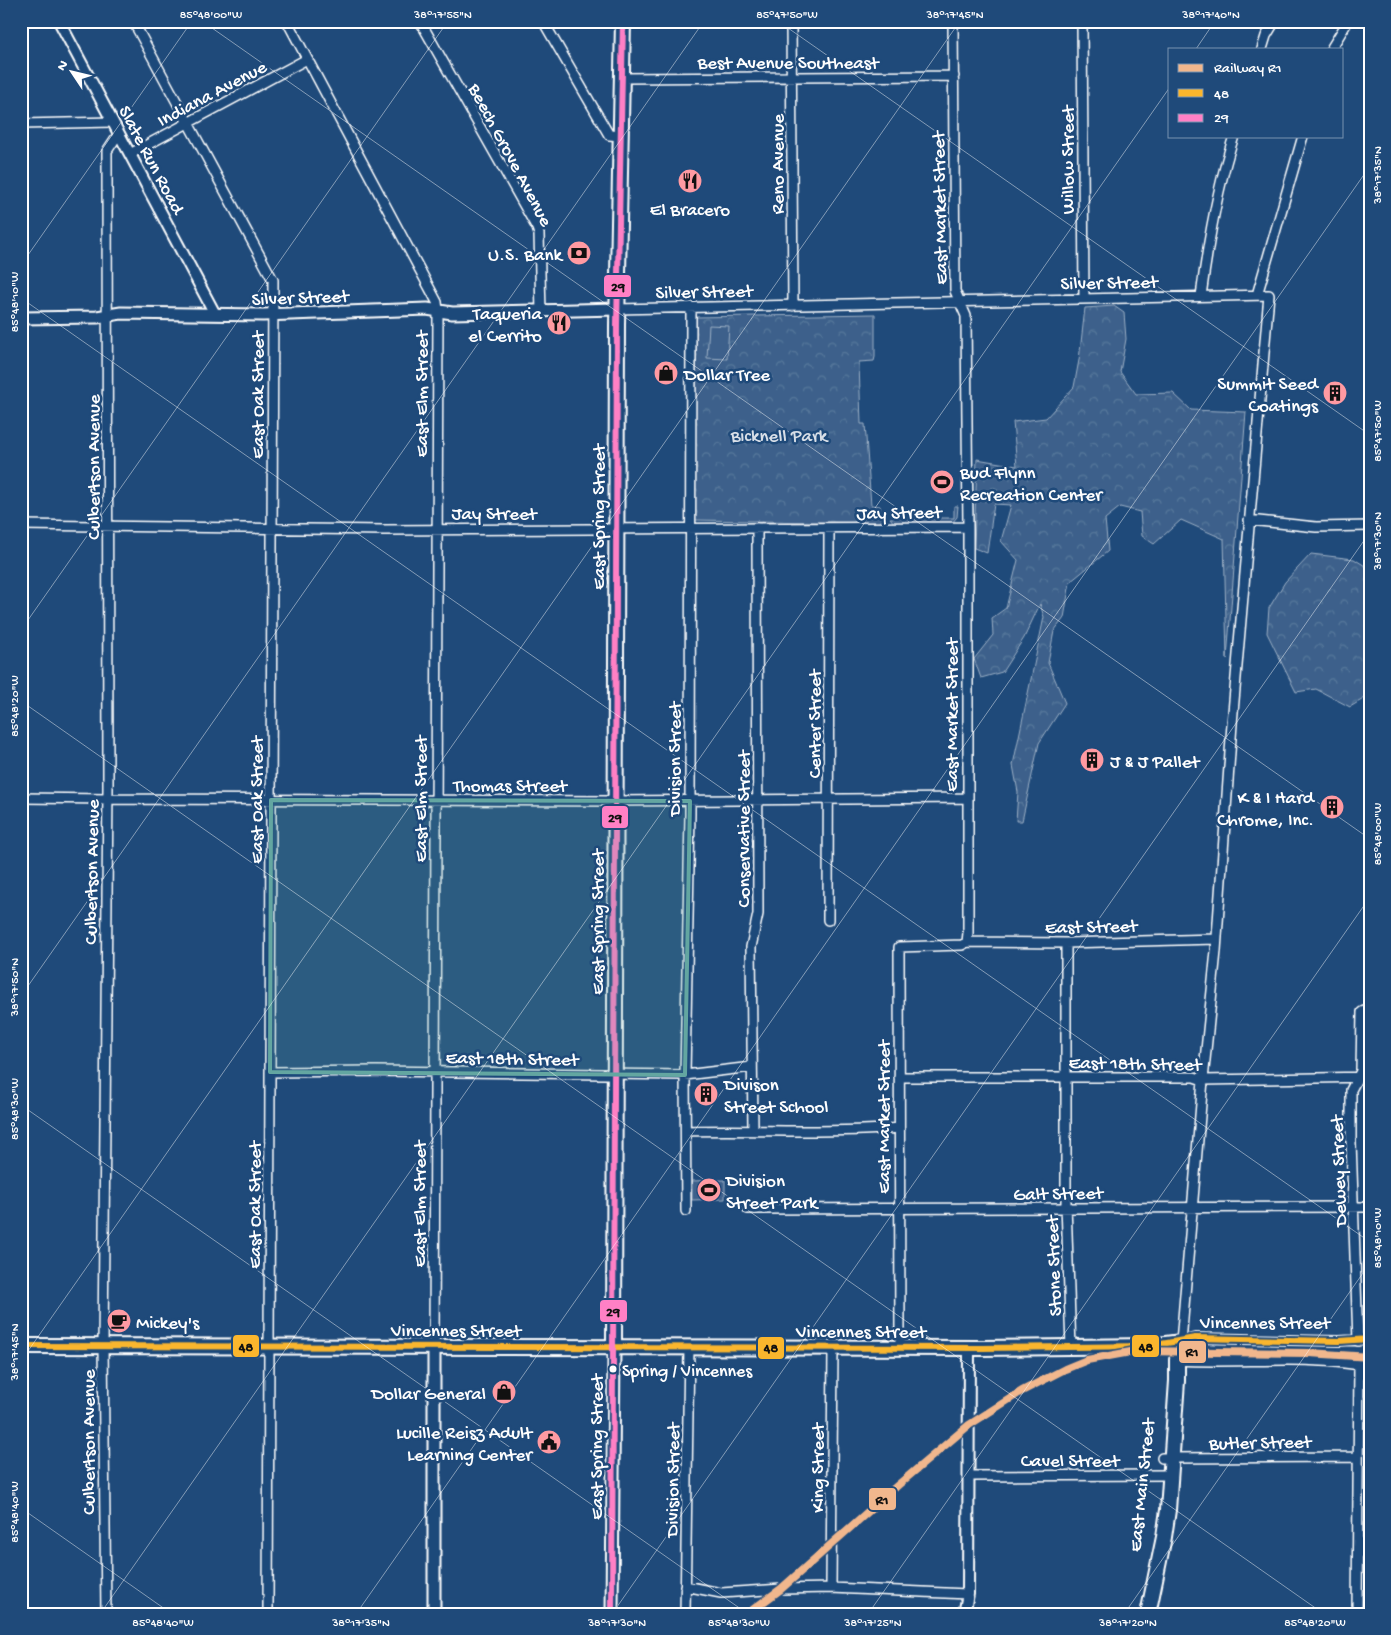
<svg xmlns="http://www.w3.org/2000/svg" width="1391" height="1635" viewBox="0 0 1391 1635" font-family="'Gochi Hand',sans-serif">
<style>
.grass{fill:url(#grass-dots);stroke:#9eb0c5}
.forest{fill:url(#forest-crowns);stroke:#9eb0c5}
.pitch{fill:#3c618b;stroke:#9eb0c5}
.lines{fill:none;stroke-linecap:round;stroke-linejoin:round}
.minor-casing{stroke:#fff;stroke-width:12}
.tertiary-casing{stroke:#fff;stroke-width:14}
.secondary-casing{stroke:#fff;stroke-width:15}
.primary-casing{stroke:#fff;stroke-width:18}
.minor{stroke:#1f4a7a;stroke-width:9}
.tertiary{stroke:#1f4a7a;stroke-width:10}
.secondary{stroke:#1f4a7a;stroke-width:11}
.primary{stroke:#1f4a7a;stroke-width:14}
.bus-1-casing{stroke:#1f4a7a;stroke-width:10}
.bus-2-casing{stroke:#1f4a7a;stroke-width:10}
.bus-1{stroke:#fab62d;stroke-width:6}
.bus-2{stroke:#ff80c5;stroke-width:6}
.rail-1-casing{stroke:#1f4a7a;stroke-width:11}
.rail-1{stroke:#f1b78d;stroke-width:8}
.marked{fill:#63a6a1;fill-opacity:0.2;stroke:#63a6a1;stroke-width:4;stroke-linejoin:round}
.ticks{fill:none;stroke:#fff;stroke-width:1;stroke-opacity:0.45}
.bus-dot{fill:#fff;stroke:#1f4a7a;stroke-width:2}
.labels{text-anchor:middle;stroke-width:5;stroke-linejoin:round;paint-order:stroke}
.bus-label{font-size:18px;fill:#fff;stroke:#1f4a7a;text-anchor:start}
.street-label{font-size:19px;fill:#fff;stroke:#1f4a7a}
.poi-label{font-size:19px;fill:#fff;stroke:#1f4a7a;text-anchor:end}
.park-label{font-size:19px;fill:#d8dfe8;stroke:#1f4a7a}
.line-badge{stroke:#1f4a7a;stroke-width:2}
.pale-badge-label{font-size:14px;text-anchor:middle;font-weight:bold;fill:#111}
.neatline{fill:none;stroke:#fff;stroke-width:2}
.ticks-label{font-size:12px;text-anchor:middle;fill:#fff}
</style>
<defs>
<pattern id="grass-dots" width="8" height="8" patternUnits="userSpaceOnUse" patternTransform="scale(1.25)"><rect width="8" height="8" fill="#3c618b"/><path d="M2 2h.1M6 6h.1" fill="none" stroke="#59799c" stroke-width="1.8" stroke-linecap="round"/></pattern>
<pattern id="forest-crowns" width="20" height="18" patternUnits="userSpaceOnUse" patternTransform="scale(1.25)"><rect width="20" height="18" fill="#3c618b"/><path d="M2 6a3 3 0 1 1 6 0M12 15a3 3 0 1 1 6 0" fill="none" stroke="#59799c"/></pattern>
</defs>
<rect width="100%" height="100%" fill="#1f4a7a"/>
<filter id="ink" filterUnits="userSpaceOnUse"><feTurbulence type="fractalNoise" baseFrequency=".02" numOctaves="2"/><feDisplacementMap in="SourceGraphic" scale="10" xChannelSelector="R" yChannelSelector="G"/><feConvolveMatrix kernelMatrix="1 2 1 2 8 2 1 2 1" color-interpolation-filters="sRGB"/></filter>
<g filter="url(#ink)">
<path class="grass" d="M954 506H958L957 517 952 523H894L890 518H898L899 510H909L912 518H954Z"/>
<path class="forest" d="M1114 306 1124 313 1126 339 1120 372 1136 394 1173 393 1191 410 1246 412 1227 659 1224 539 1181 520 1154 544 1142 536 1140 512 1120 507 1105 519 1108 551 1070 582 1064 618 1054 631 1048 663 1065 703 1039 743 1022 821H1016L1018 792 1013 765 1044 617 1040 604 1024 638 1002 672 981 678 974 659 993 635 992 618 1006 608 1018 560 1001 541 1011 505 994 504 987 553 974 548 977 459 1017 466 1013 422 1046 418 1074 387 1079 360 1085 308Z
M875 314V357L874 361 859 362 861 424H865L871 505 880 506 882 519 880 523 695 520 696 317Z
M1311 554 1354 559 1370 569V695L1350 707 1316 689 1296 692 1267 633 1269 608 1285 582Z"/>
<path class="pitch" d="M709 325 729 326 727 359 707 358Z
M725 1180V1199L692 1200V1181Z"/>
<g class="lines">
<defs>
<path id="minor" d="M133 21 273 280 268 1614
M287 21 437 302 438 311 434 1348
M420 21 537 228 539 234 541 312
M543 21 609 135 621 136
M791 21 793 306
M1082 21 1084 299
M1262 49 1266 36 1275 21
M1331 49 1348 21
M622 78 954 76
M21 124 113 122
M130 154 307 59
M1257 295 1303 136
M1201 296C1208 242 1217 188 1234 136
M617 309 1269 295 1232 724 1216 951 1203 1080 1181 1342 1195 1338 1339 1341 1370 1339
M1249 520 1316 527 1370 526
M21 525 384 530 968 527
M21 798 108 799 615 801 968 798
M828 920 829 528
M967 942 1066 943 1216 939
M1066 943V1204L1071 1348
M270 1072 376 1071 685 1075 752 1067
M899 1077H1194L1203 1080 1370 1077
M753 1129 751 947 758 914 757 528
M686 1131C757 1129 829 1134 899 1128
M748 1209 1370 1207
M686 1211 685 1075 690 814 691 307
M1358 1341 1351 1142V1090L1361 1071 1362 1012 1370 1008
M900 1348 899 947 962 945 967 942 968 933V527L966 316 955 291 953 21
M1177 1360C1240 1364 1308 1354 1370 1367
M1162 1458 1358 1457
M970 1476 1170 1475
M685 1586 721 1593 781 1589 831 1588 968 1594
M831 1588 833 1349
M106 1614 103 1346 108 788 107 151 119 133
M685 1614 689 1347
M1357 1614 1359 1364"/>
<path id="tertiary" d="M59 21 215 314
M964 1614 968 1594 969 1348"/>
<path id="secondary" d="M21 318 97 317 121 313 263 315 427 309 452 313 617 309
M434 1614V1348
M612 1614 614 1347"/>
<path id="primary" d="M21 1346 982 1348 1150 1346 1181 1342 1177 1360V1381L1168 1510 1164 1537 1148 1614
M614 1347 617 325 623 21"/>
</defs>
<use href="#minor" class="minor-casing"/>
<use href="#tertiary" class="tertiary-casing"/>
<use href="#secondary" class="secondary-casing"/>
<use href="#primary" class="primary-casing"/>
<use href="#minor" class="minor"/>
<use href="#tertiary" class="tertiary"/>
<use href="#secondary" class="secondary"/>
<use href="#primary" class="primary"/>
<defs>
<path id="bus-1" d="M21 1346 982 1348 1150 1346 1195 1338 1339 1341 1370 1339"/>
<path id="bus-2" d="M612 1614 617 325 623 21"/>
</defs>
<use href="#bus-1" class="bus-1-casing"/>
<use href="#bus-2" class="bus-2-casing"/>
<use href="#bus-1" class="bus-1"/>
<use href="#bus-2" class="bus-2"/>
<defs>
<path id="rail-1" d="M747 1614 781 1589 898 1485 969 1425 1022 1391 1065 1369 1087 1360 1136 1351 1309 1353 1370 1357"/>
</defs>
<use href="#rail-1" class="rail-1-casing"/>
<use href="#rail-1" class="rail-1"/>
</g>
</g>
<path class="marked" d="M271 800 690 801 685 1075 270 1072Z"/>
<path class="ticks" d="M202 21 1370 839M778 21 1370 435M1354 21 1370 32M1196 49 1215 21M21 265 192 21M21 298 1370 1242M21 630 448 21M21 701 1324 1614M21 996 704 21M21 1105 748 1614M21 1361 960 21M21 1508 172 1614M100 1614 1170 87M356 1614 1370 166M612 1614 1370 532M868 1614 1370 897M1124 1614 1370 1263"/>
<defs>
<symbol id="restaurant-disc" viewBox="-11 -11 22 22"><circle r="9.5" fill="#ff9aa2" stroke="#1f4a7a"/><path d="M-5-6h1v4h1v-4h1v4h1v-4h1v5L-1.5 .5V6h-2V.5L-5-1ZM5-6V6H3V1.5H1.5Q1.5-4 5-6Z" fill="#111"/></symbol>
<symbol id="bank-disc" viewBox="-11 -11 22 22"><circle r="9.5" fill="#ff9aa2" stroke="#1f4a7a"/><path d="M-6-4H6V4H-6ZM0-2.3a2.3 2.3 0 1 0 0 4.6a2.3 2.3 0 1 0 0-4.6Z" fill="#111"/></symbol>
<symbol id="shop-disc" viewBox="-11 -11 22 22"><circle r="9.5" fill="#ff9aa2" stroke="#1f4a7a"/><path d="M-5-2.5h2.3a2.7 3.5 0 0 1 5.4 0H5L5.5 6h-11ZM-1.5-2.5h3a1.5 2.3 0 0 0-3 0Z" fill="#111"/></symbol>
<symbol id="building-disc" viewBox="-11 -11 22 22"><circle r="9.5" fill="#ff9aa2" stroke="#1f4a7a"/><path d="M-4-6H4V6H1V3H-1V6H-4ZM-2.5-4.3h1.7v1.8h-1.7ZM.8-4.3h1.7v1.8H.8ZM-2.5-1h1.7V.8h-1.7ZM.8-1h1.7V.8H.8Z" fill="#111"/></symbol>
<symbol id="stadium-disc" viewBox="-11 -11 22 22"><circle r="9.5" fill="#ff9aa2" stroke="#1f4a7a"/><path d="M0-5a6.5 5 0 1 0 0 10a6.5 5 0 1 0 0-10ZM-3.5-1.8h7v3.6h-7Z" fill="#111"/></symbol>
<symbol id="cafe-disc" viewBox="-11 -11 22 22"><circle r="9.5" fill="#ff9aa2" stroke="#1f4a7a"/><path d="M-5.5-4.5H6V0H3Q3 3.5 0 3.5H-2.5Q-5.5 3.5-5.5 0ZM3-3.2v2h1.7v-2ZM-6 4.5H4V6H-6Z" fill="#111"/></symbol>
<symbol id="civic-disc" viewBox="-11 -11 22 22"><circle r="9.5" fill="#ff9aa2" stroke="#1f4a7a"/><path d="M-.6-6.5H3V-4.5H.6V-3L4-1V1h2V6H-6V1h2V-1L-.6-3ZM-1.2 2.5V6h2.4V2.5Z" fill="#111"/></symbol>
</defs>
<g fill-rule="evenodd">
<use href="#restaurant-disc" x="676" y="167" width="28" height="28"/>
<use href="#bank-disc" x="565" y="239" width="28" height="28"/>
<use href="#restaurant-disc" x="545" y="309" width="28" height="28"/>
<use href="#shop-disc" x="652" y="359" width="28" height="28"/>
<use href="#building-disc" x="1321" y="379" width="28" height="28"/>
<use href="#stadium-disc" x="928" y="468" width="28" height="28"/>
<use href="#building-disc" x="1078" y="746" width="28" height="28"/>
<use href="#building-disc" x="1318" y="793" width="28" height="28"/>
<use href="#building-disc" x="692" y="1080" width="28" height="28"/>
<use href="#stadium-disc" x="695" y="1176" width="28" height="28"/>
<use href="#cafe-disc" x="105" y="1307" width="28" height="28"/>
<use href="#shop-disc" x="490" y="1378" width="28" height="28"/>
<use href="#civic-disc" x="535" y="1428" width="28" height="28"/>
</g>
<circle class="bus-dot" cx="613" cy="1369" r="4.5"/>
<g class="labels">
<g class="bus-label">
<text x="622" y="1376">Spring / Vincennes</text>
</g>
<g class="street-label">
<text x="788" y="68">Best Avenue Southeast</text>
<text transform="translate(211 92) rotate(-28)" y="7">Indiana Avenue</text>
<text transform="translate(512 154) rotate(62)" y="7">Beech Grove Avenue</text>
<text transform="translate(153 159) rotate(62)" y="7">Slate Run Road</text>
<text transform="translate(1066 160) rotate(-90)" y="7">Willow Street</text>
<text transform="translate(776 164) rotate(-90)" y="7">Reno Avenue</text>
<text transform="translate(938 208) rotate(-91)" y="7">East Market Street</text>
<text transform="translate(1109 281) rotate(-1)" y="7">Silver Street</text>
<text transform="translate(704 290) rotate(-1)" y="7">Silver Street</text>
<text transform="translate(300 296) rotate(-2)" y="7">Silver Street</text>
<text transform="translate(420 394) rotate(-90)" y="7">East Elm Street</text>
<text transform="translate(256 395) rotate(-90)" y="7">East Oak Street</text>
<text transform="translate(92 467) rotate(-90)" y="7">Culbertson Avenue</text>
<text transform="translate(899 511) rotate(-1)" y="7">Jay Street</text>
<text x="494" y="519">Jay Street</text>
<text transform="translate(597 517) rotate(-90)" y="7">East Spring Street</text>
<text transform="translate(950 715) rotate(-90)" y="7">East Market Street</text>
<text transform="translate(813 724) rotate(-90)" y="7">Center Street</text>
<text transform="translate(673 759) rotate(-90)" y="7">Division Street</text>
<text x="510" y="791">Thomas Street</text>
<text transform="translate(419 799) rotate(-90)" y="7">East Elm Street</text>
<text transform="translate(255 800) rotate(-90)" y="7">East Oak Street</text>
<text transform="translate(742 829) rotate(-90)" y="7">Conservative Street</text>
<text transform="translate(90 872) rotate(-89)" y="7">Culbertson Avenue</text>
<text transform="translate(596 922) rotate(-90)" y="7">East Spring Street</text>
<text transform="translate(1091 925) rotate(-1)" y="7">East Street</text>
<text transform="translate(512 1057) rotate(1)" y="7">East 18th Street</text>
<text transform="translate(1135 1062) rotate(1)" y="7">East 18th Street</text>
<text transform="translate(882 1117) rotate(-90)" y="7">East Market Street</text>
<text transform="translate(1337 1171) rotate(-92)" y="7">Dewey Street</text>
<text transform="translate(1058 1192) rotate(-1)" y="7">Galt Street</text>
<text transform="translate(418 1204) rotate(-90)" y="7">East Elm Street</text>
<text transform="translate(253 1205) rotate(-90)" y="7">East Oak Street</text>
<text transform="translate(1052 1266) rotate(-92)" y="7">Stone Street</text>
<text x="1265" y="1328">Vincennes Street</text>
<text x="456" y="1336">Vincennes Street</text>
<text x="861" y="1337">Vincennes Street</text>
<text transform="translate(1260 1441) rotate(-1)" y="7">Butler Street</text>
<text transform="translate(87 1442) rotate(-90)" y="7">Culbertson Avenue</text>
<text transform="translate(595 1447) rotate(-90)" y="7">East Spring Street</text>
<text x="1070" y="1466">Cavel Street</text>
<text transform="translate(816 1468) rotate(-90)" y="7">King Street</text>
<text transform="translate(671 1480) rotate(-89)" y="7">Division Street</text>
<text transform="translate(1140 1485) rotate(-84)" y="7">East Main Street</text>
</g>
<g class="poi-label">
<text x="690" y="215" text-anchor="middle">El Bracero</text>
<text x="562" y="260">U.S. Bank</text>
<text x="542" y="319">Taqueria<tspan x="542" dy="22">el Cerrito</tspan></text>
<text x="684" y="380" text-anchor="start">Dollar Tree</text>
<text x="1318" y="389">Summit Seed<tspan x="1318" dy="22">Coatings</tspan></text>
<text x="960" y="478" text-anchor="start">Bud Flynn<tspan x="960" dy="22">Recreation Center</tspan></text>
<text x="1110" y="767" text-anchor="start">J &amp; J Pallet</text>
<text x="1314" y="803">K &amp; I Hard<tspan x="1314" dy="22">Chrome, Inc.</tspan></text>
<text x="724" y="1090" text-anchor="start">Divison<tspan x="724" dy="22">Street School</tspan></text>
<text x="726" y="1186" text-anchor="start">Division<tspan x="726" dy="22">Street Park</tspan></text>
<text x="136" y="1328" text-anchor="start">Mickey's</text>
<text x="486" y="1399">Dollar General</text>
<text x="532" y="1438">Lucille Reisz Adult<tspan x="532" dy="22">Learning Center</tspan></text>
</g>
<g class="park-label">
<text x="779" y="441">Bicknell Park</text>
</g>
</g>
<g class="line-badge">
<rect x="603" y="274" width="29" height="24" rx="5" fill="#ff80c5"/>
<rect x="601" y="805" width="28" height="24" rx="5" fill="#ff80c5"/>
<rect x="599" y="1299" width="29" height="24" rx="5" fill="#ff80c5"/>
<rect x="1131" y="1334" width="29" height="24" rx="5" fill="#fab62d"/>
<rect x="232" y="1334" width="28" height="24" rx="5" fill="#fab62d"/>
<rect x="757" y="1336" width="28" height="24" rx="5" fill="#fab62d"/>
<rect x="1178" y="1340" width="29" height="24" rx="5" fill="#f1b78d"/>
<rect x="868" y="1487" width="29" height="24" rx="5" fill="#f1b78d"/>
</g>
<g class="pale-badge-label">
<text x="618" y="291">29</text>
<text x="615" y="822">29</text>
<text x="613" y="1316">29</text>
<text x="1146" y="1351">48</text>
<text x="246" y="1351">48</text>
<text x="771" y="1352">48</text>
<text x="1192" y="1356">R1</text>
<text x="882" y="1504">R1</text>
</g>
<rect width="1391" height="1635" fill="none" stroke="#1f4a7a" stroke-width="55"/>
<rect x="1168" y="48" width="175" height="90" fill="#1f4a7a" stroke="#7992af"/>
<rect x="1178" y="64" width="25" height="8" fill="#f1b78d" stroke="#7992af"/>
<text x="1214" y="72" font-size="15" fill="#ffffff">Railway R1</text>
<rect x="1178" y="89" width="25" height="8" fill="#fab62d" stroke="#7992af"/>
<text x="1214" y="98" font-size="15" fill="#ffffff">48</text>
<rect x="1178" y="114" width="25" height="8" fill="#ff80c5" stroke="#7992af"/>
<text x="1214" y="122" font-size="15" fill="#ffffff">29</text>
<g transform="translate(72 72) rotate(305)" stroke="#1f4a7a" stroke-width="4" paint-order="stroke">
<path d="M0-4L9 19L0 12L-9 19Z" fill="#ffffff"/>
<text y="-8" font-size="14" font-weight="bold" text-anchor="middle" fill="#ffffff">N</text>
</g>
<rect x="28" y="28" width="1336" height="1580" class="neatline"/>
<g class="ticks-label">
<text x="211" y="18">85°48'00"W</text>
<text x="443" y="18">38°17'55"N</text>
<text x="787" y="18">85°47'50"W</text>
<text x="955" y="18">38°17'45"N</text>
<text x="1211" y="18">38°17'40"N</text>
<text transform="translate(1377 175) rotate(-90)" y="4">38°17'35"N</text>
<text transform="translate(14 302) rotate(-90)" y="4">85°48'10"W</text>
<text transform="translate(1377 431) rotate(-90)" y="4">85°47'50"W</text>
<text transform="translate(1377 541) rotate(-90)" y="4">38°17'30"N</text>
<text transform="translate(14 706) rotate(-90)" y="4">85°48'20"W</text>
<text transform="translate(1377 834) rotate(-90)" y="4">85°48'00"W</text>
<text transform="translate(14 987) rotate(-90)" y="4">38°17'50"N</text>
<text transform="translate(14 1109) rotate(-90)" y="4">85°48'30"W</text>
<text transform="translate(1377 1238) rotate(-90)" y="4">85°48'10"W</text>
<text transform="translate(14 1352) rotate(-90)" y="4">38°17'45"N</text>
<text transform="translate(14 1512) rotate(-90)" y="4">85°48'40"W</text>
<text x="163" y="1626">85°48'40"W</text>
<text x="361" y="1626">38°17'35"N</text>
<text x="617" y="1626">38°17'30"N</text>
<text x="739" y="1626">85°48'30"W</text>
<text x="873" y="1626">38°17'25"N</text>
<text x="1128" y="1626">38°17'20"N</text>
<text x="1315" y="1626">85°48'20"W</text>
</g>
</svg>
